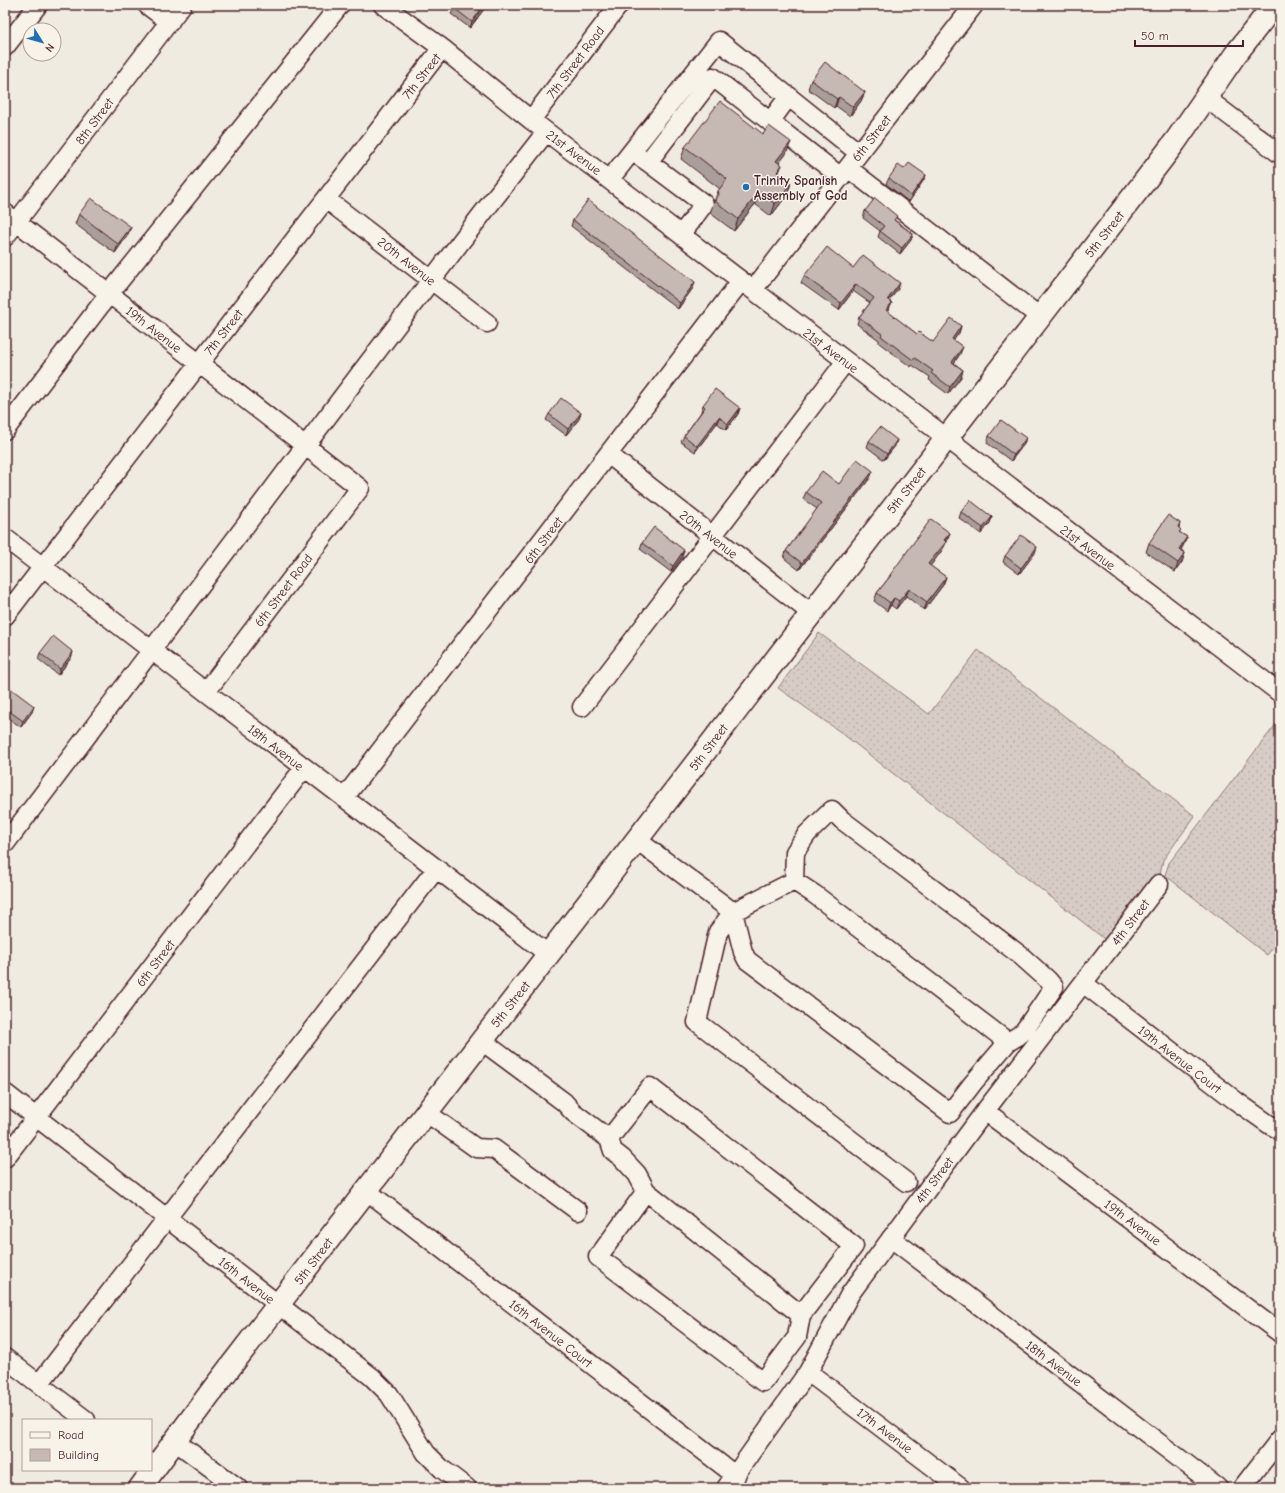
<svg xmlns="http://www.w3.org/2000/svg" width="1285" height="1493" viewBox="0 0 1285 1493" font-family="'Comic Neue',sans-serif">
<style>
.grass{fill:url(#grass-dots);stroke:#917678}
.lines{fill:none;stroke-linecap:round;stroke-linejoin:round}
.minor-casing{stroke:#4a1f2b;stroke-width:21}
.major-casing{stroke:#4a1f2b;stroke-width:25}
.minor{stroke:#f7f3e8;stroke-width:18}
.major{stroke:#f7f3e8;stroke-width:22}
.wall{fill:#aa9e9a;stroke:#4a1f2b}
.shaded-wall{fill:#8b817d;stroke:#4a1f2b}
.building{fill:#c6b8b3;stroke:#4a1f2b}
.poi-dot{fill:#1f6fb2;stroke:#f7f3e8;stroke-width:1.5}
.labels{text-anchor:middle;stroke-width:3;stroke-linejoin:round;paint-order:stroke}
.street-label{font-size:13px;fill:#4a1f2b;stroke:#f7f3e8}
.poi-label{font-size:13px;font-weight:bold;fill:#4a1f2b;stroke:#f7f3e8;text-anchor:start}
</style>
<defs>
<pattern id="grass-dots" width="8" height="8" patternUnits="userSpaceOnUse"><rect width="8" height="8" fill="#d8cdc6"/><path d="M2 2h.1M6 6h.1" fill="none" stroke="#bbb0aa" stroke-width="1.8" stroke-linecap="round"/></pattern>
</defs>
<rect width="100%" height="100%" fill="#f0ebe0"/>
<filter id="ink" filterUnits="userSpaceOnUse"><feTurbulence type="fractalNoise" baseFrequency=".025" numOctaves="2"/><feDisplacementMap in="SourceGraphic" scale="8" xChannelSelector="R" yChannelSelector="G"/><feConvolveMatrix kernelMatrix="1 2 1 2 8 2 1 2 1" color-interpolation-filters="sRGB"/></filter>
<g filter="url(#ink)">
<path class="grass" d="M819 633 929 714 978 650 1195 816 1163 860 1160 875 1107 941 839 731 778 688Z
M1280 719V824L1271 837 1280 844V938L1267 955 1165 875 1169 863Z"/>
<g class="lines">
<defs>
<path id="minor" d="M147 5 170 22
M383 5 442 48 531 120 1280 693
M5 47 38 5
M1206 98 1280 154
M531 120 619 5
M770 122 789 96
M632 151 648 162 713 77 841 177
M648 162 704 204 681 235
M848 168 1040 317
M610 179 719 41 859 153
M326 199 487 323
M5 213 360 488 206 692
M5 237 182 5
M753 290 974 5
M5 430 109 294 340 5
M608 454 811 613
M5 538 548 954
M5 616 442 48
M582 707 846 361
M344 798 741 281
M637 840 733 912 794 881 795 852 807 834 832 810 842 820 1020 955 1048 980 1054 987 1024 1031 1018 1036 1008 1042 973 1083 950 1113 747 960 743 952 733 912
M5 844C186 607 362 366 546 132
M794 881 814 894 1008 1042
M733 912 718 932 697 1022 906 1182
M1083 983 1236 1101 1270 1125 1280 1130
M482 1041 564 1102 573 1112 609 1139
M5 1093 372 1377 389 1394 426 1453 442 1469 467 1488
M985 1111 1280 1333
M427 1113 476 1148 494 1149 578 1211
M5 1158 304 768
M367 1191 736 1476
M646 1191 598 1257 763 1382 797 1337 801 1315 854 1246 650 1087 609 1139 613 1151 622 1158 637 1174 646 1191 801 1315
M891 1238 1218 1488
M5 1358 86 1420
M808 1372 961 1488
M39 1384 436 869
M175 1441 238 1488
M726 1488 808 1372 850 1294 985 1111 1159 884
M1242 1488 1280 1439"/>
<path id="major" d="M140 1488 214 1388 1175 142 1235 55 1274 5"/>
</defs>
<use href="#minor" class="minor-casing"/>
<use href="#major" class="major-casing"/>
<use href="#minor" class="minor"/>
<use href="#major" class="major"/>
</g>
<path class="wall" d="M487 5 470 28 451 14 454 8Z
M811 80 865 92 861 101 850 116 836 106 834 108 808 89Z
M685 147 786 154 779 163V173L791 183 787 195 771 216 755 204 734 231 710 213 718 191 720 189 681 159Z
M904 169 926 175 923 181 909 202 886 184 889 178Z
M865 211 896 221 913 234 911 240 900 254 878 237 880 231 863 218Z
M79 214 131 227 127 236 115 253 75 224Z
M573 220 693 288 678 309 571 226Z
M853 268 898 289 889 301 892 303 889 309 888 312 917 334 933 342 961 326 959 333 953 341 960 354 954 363 963 370 961 377 948 394 929 380 930 377 912 365 911 367 879 343V340L857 324 859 317 870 303 853 291 839 310 801 283 804 276Z
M703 405 740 408 738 414 726 430 717 423 695 452 681 442 684 436 701 412V411Z
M581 413 579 419 566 435 546 420 549 414Z
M989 436 1024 444 1011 461 987 443Z
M897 440 895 446 884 460 867 447 869 441Z
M870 478 799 570 784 558 786 551 817 509 803 499 806 492 839 484Z
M961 512 992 517 990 523 981 534 959 518Z
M1180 523 1179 528 1180 533 1187 537 1183 546 1181 550 1185 553 1182 562 1175 572 1146 552 1149 543Z
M947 541 943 549 930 566 946 577 943 585 924 610 906 596 896 609 891 605 887 611 874 601 877 593 888 579 890 575Z
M642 543 684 550 682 557 671 572 640 549Z
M1035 553 1019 574 1003 562 1005 556Z
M73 652 71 658 58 675 38 659 40 653Z
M5 695 34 706 32 712 21 727 5 716Z"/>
<path class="shaded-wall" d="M484 5H487L470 28 472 22Z
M11 6 7 17 5 20V14Z
M865 92 861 101 850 116 853 107Z
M839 97 836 106 834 108 837 99Z
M791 142 786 154 772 173 776 161Z
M782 165 777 177V172Z
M926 175 923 181 909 202 911 196Z
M791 183 787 195 771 216 775 204Z
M759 192 755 204 734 231 738 219Z
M131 227 127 236 115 253 118 244Z
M913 234 911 240 900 254 902 248Z
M695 282 693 288 678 309 680 303Z
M900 283 898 289 885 306 888 299Z
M856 284 853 291 839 310 841 303Z
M892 303 889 309 884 317 886 310Z
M961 326 959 333 949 346 952 339Z
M963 347 960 354 950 369 952 362Z
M963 370 961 377 948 394 950 387Z
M740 408 738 414 726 430 728 424Z
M581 413 579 419 566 435 568 429Z
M719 417 717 423 695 452 697 446Z
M1026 438 1024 444 1011 461 1014 455Z
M897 440 895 446 884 460 887 454Z
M873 471 870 478 799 570 802 563Z
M992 517 990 523 981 534 983 528Z
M950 533 943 549 926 572 928 564Z
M1187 537 1183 546 1176 558 1179 549Z
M1037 547 1035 553 1019 574 1021 568Z
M684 550 682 557 671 572 673 566Z
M1185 553 1182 562 1175 572 1178 563Z
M946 577 943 585 924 610 927 602Z
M909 589 906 596 896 609 899 601Z
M894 598 891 605 887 611 890 603Z
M73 652 71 658 58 675 60 669Z
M34 706 32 712 21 727 23 721Z"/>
<path class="building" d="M5 5H10L11 6 5 14Z
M456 5H484L472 22 454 8Z
M825 62 865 92 853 107 839 97 837 99 811 80Z
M720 101 763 134 769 126 791 142 776 161 782 165 777 172 791 183 775 204 759 192 738 219 715 201 719 194 718 191 727 179 685 147Z
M909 163 926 175 911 196 889 178 898 165 904 169Z
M91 198 131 227 118 244 79 214Z
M875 198 897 216 894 220 913 234 902 248 880 231 884 226 865 211Z
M588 200 695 282 680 303 573 220Z
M827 247 853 268 863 255 900 283 888 299 892 303 886 310 917 334 919 332 933 342 951 318 961 326 952 339 963 347 952 362 963 370 950 387 931 373 933 371 915 358 913 360 881 336 882 334 859 317 874 298 856 284 841 303 804 276Z
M715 389 740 408 728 424 719 417 697 446 684 436 705 407 703 405Z
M561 398 581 413 568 429 549 414Z
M1001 420 1026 438 1014 455 989 436Z
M880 427 897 440 887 454 869 441Z
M857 459 873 471 802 563 786 551 821 503 806 492 822 471 839 484Z
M970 500 992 517 983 528 961 512Z
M1168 515 1180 523 1178 527 1181 530 1179 532 1187 537 1179 549 1185 553 1178 563 1149 543Z
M931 519 950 533 944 540 946 542 928 564 946 577 927 602 909 589 899 601 894 598 890 603 877 593 891 575H890L911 546Z
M654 527 684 550 673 566 642 543Z
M1021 535 1037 547 1021 568 1005 556Z
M53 636 73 652 60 669 40 653Z
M10 688 34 706 23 721 5 708V695Z"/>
</g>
<circle class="poi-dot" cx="746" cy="187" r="4"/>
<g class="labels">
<g class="street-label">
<text transform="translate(575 62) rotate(-53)" y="5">7th Street Road</text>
<text transform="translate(421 76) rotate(-52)" y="5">7th Street</text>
<text transform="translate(94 121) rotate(-53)" y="5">8th Street</text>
<text transform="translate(871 138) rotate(-52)" y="5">6th Street</text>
<text transform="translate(574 152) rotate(37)" y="5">21st Avenue</text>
<text transform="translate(1104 234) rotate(-52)" y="5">5th Street</text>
<text transform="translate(407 261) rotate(38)" y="5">20th Avenue</text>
<text transform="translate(154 329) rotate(38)" y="5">19th Avenue</text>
<text transform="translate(223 332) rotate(-52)" y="5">7th Street</text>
<text transform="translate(831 350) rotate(37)" y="5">21st Avenue</text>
<text transform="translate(906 490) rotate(-52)" y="5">5th Street</text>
<text transform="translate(709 534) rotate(38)" y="5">20th Avenue</text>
<text transform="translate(543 540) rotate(-53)" y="5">6th Street</text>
<text transform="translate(1088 547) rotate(37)" y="5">21st Avenue</text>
<text transform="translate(283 590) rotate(-53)" y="5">6th Street Road</text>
<text transform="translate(276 747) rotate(38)" y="5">18th Avenue</text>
<text transform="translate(708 747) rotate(-53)" y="5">5th Street</text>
<text transform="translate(1130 922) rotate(-53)" y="5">4th Street</text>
<text transform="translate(155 963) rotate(-53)" y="5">6th Street</text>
<text transform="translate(510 1004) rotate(-52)" y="5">5th Street</text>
<text transform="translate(1180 1059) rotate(38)" y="5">19th Avenue Court</text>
<text transform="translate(934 1180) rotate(-53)" y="5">4th Street</text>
<text transform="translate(1133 1222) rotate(37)" y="5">19th Avenue</text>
<text transform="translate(313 1261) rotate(-53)" y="5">5th Street</text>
<text transform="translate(247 1280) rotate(38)" y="5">16th Avenue</text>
<text transform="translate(551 1333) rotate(38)" y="5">16th Avenue Court</text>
<text transform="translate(1054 1363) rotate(37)" y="5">18th Avenue</text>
<text transform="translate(885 1430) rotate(37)" y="5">17th Avenue</text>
</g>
<g class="poi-label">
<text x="754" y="185">Trinity Spanish<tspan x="754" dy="15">Assembly of God</tspan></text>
</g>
</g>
<rect width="1285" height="1493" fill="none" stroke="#f7f3e8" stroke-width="20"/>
<rect x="10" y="10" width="1265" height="1473" fill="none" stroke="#4a1f2b" stroke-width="1.5" filter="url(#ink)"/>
<rect x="22" y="1419" width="130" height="52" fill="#f7f3e8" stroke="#b29e9c"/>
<rect x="30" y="1432" width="20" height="6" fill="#f7f3e8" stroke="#b29e9c"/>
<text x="58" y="1439" font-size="12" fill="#4a1f2b">Road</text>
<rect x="30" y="1449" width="20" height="12" fill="#c6b8b3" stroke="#b29e9c"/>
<text x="58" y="1459" font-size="12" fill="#4a1f2b">Building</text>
<g transform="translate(42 42) rotate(127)"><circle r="19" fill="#f7f3e8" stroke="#b29e9c"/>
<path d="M0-3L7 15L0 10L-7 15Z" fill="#1f6fb2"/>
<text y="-6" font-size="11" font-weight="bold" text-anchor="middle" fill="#4a1f2b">N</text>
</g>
<path d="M1135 40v6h108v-6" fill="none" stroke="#4a1f2b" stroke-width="2"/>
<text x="1141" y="40" font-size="12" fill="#4a1f2b" stroke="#f7f3e8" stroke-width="3" paint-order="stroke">50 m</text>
</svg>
